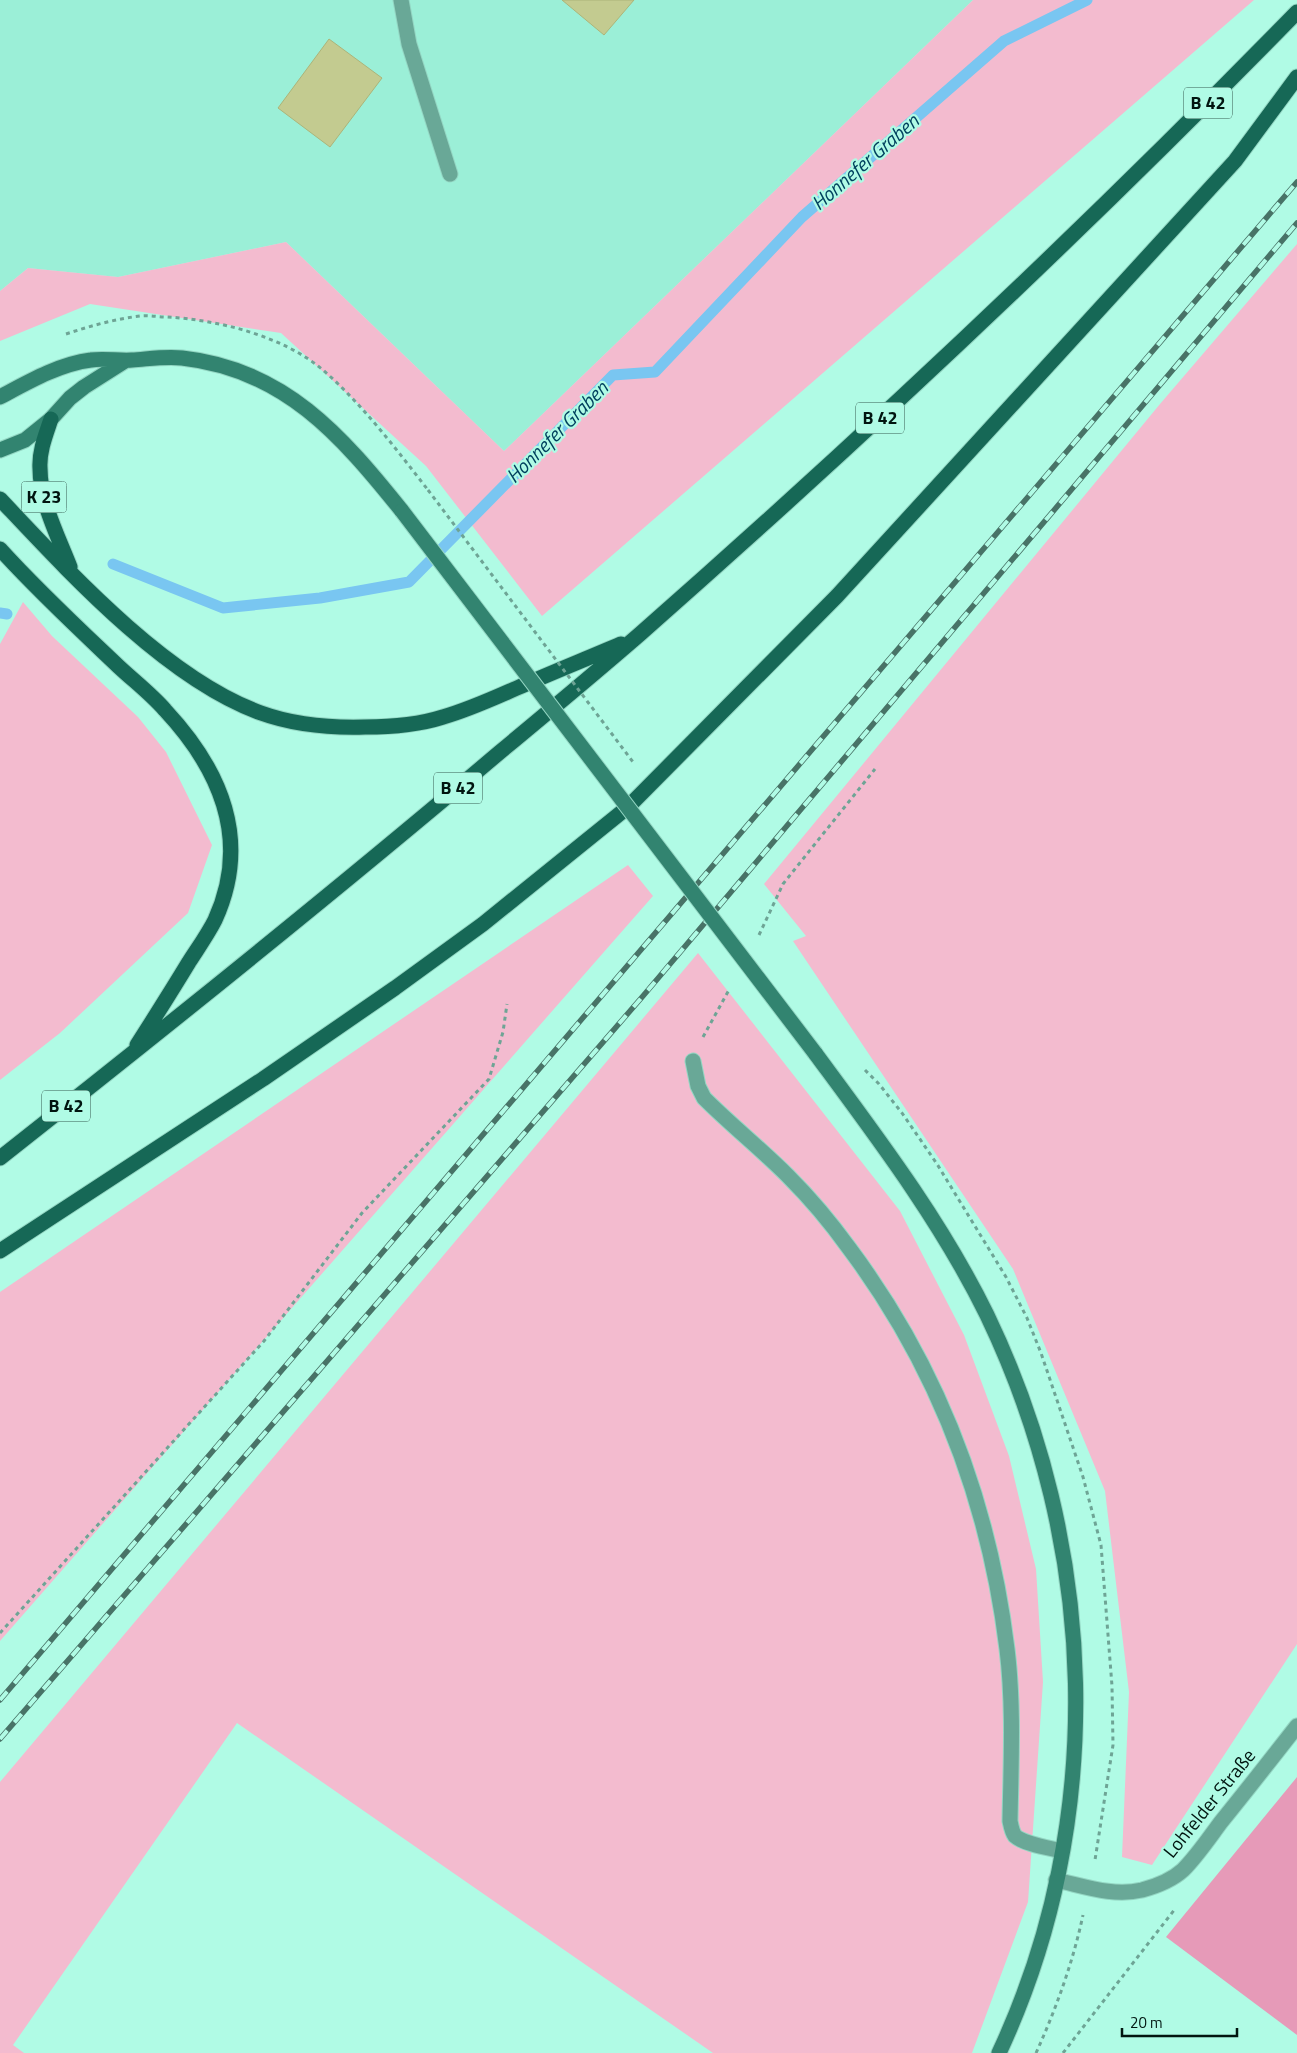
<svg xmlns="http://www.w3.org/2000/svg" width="1297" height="2053" viewBox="0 0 1297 2053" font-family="'Titillium Web',sans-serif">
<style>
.built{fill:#9befd7}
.green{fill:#f3bbcf}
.forest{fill:#e69ab8}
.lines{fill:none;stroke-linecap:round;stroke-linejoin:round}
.stream{stroke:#79c6f1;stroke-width:11}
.building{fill:#c3cb90;stroke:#acb479}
.lane-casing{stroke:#94d6c3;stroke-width:17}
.street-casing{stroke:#94d6c3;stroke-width:17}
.secondary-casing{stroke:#94d6c3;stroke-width:17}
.primary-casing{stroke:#94d6c3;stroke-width:17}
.path{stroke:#6ea495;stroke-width:3;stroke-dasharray:4 4;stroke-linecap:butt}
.lane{stroke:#69a897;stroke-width:15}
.street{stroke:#69a897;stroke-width:15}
.secondary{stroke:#328470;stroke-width:15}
.primary{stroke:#166856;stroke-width:15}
.rail-casing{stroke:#487367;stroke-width:5.5}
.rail{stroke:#b0fbe5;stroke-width:4;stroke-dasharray:11;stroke-linecap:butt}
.secondary-bridge-casing{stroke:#94d6c3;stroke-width:17;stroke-linecap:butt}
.path-bridge{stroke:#6ea495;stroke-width:3;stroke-dasharray:4 4;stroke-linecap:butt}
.secondary-bridge{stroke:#328470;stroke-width:15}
.labels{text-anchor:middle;stroke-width:4.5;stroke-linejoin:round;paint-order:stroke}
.shield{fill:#b0fbe5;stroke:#365a50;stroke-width:1}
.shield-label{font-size:18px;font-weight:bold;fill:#011510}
.street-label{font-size:19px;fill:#011510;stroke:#b0fbe5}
.water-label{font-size:20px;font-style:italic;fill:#00415e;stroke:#b0fbe5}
</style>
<rect width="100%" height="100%" fill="#b0fbe5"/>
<path class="built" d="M0 0H973L504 451 286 242 118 277 28 268 0 291Z"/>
<path class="green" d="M973 0H1254L542 616 426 466 281 333 90 304 0 341V291L28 268 118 277 286 242 504 451Z
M1297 244V1644L1152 1865 1122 1857 1129 1692 1105 1491 1013 1269 793 941 806 936 764 884 1160 404Z
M23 602 52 636 138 717 166 752 212 845 188 913 60 1033 0 1080V644Z
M628 865 653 896 0 1641V1292Z
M698 953 900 1211 964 1335 1009 1456 1036 1569 1043 1682 1028 1902 972 2053H713L237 1723 13 2045 24 2053H0V1782Z"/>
<path class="forest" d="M1297 1777V2035L1166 1937Z"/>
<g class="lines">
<path class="stream" d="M113 564 223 608 320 598 409 582 613 375 655 372 802 217 1004 41 1087 0
M0 613 7 614"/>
</g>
<path class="building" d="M562 0H634L604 35Z
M329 39 382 78 330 147 278 108Z"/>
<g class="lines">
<defs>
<path id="lane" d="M401 0 409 44 450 174
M693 1061 698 1086 704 1098C731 1125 761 1149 788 1176 810 1198 831 1223 849 1248 938 1367 989 1502 1007 1649 1014 1706 1011 1764 1010 1821 1011 1826 1012 1832 1015 1836 1024 1844 1050 1848 1062 1851"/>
<path id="street" d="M1056 1880C1084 1886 1113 1897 1142 1890 1157 1886 1172 1880 1183 1870 1197 1856 1209 1838 1221 1822 1247 1790 1272 1758 1297 1726"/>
<path id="secondary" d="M0 397C28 382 59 364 91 360 104 358 119 361 132 360 148 359 166 356 182 358 284 369 341 435 402 511
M0 450 25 440 51 419 70 398 84 387 125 361
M815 1053C877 1137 941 1221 987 1315 1098 1546 1108 1820 999 2053"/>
<path id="primary" d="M51 419C46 434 39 451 40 468 40 502 58 536 70 567
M0 499C68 571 166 679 261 713 294 725 329 728 365 727 391 727 418 725 443 717 468 710 492 699 517 688 551 673 586 659 621 644
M0 549C37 590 78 628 118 666 134 681 151 694 165 710 221 770 251 841 215 920 208 934 198 948 189 962 172 990 155 1017 137 1045
M0 1158C169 1025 336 891 500 752 547 713 594 674 640 634 866 435 1086 228 1297 12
M0 1251 263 1079 395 988 483 924 628 807 837 596 1235 161 1297 77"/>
</defs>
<use href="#lane" class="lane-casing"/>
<use href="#street" class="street-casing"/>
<use href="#secondary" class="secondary-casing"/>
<use href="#primary" class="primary-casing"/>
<path class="path" d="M66 334C90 326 115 319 140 316 149 315 158 317 167 317 219 320 283 336 323 370 363 405 396 449 428 490
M759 935 783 884 875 769
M703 1037 730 988
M865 1070 879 1084 902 1113 937 1164 1006 1277 1027 1318 1041 1353 1083 1477 1101 1545 1112 1686 1113 1745 1095 1860
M0 1633 264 1341 362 1213 489 1079 503 1032 507 1004
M1036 2053C1056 2009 1073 1962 1083 1915
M1063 2053 1175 1909"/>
<use href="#lane" class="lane"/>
<use href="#street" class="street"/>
<use href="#secondary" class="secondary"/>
<use href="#primary" class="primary"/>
<defs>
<path id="rail" d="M0 1700 1297 182
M0 1739 643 996 1297 223"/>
</defs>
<use href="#rail" class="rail-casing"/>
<use href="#rail" class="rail"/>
<defs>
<path id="secondary-bridge" d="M402 511 815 1053"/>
</defs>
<use href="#secondary-bridge" class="secondary-bridge-casing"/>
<path class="path-bridge" d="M428 490 633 762"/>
<use href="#secondary-bridge" class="secondary-bridge"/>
</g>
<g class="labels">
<g class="shield">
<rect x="1184" y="87.5" width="48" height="31" rx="4"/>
<rect x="856" y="402.5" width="48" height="31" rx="4"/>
<rect x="21.5" y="481.5" width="45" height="31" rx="4"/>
<rect x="434" y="772.5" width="48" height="31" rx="4"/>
<rect x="42" y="1090.5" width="48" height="31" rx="4"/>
</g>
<g class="shield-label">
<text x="1208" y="109">B 42</text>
<text x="880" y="424">B 42</text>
<text x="44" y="503">K 23</text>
<text x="458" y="794">B 42</text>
<text x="66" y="1112">B 42</text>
</g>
<g class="street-label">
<text transform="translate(1209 1803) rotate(-51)" y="7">Lohfelder Straße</text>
</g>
<g class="water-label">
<text transform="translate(865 162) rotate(-41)" y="7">Honnefer Graben</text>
<text transform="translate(557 432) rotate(-45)" y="7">Honnefer Graben</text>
</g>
</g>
<path d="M1122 2028v8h115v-8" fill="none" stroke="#011510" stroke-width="2.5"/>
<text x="1130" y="2028" font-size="15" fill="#011510" stroke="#b0fbe5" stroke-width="4" paint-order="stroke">20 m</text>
</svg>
